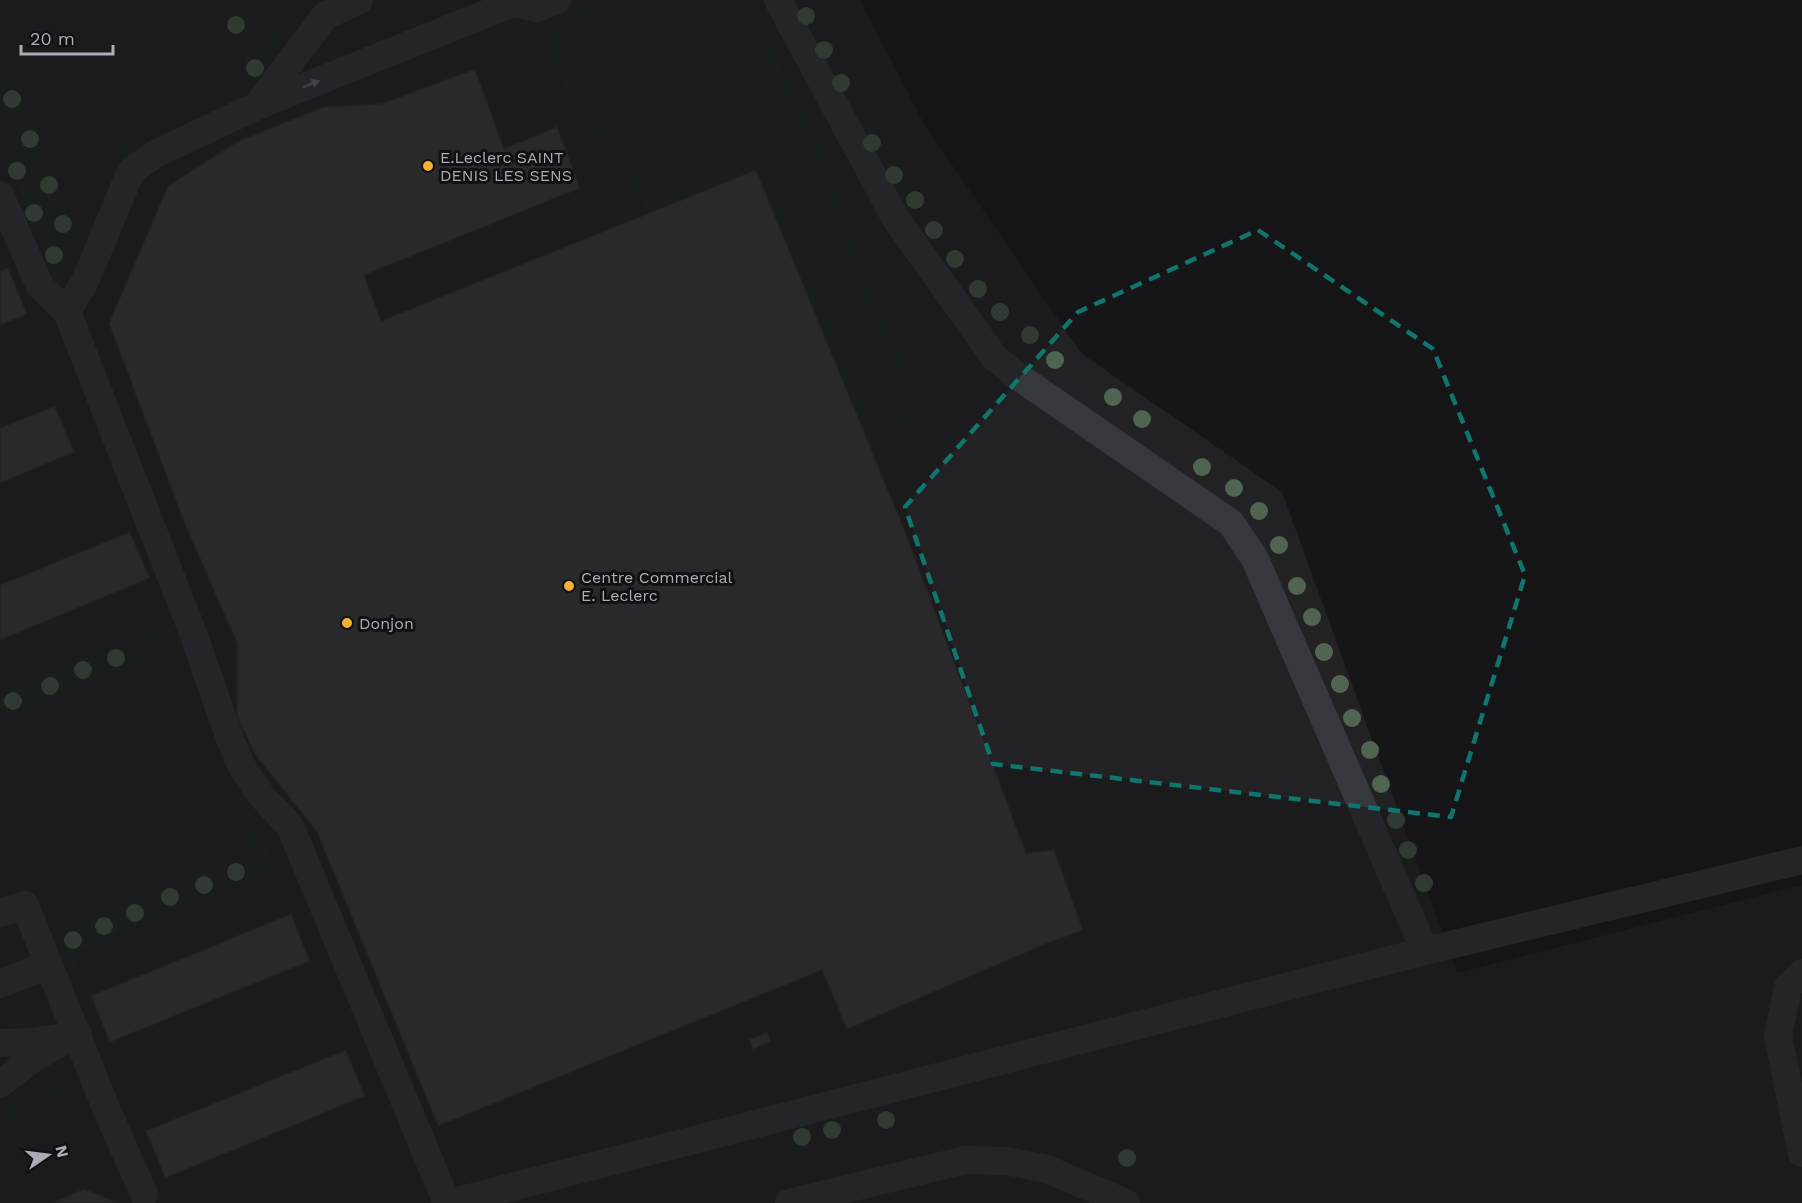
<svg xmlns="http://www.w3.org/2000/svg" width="1802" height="1203" viewBox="0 0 1802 1203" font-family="'Work Sans',sans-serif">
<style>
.built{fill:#222225}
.green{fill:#1e261f}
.building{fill:#404145;stroke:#303034;stroke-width:1.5}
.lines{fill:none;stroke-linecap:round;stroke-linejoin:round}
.minor{stroke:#37383d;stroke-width:28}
.tree{fill:#506452}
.oneway{fill:#757881}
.marked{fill:none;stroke:#0f766e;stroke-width:4.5;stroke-dasharray:12 8;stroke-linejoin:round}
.poi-dot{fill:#f2b134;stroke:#111113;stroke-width:2}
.labels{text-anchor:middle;stroke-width:6;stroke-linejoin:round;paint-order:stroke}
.poi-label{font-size:16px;fill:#a8adb8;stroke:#111113;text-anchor:start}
</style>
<rect width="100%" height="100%" fill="#161618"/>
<path class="built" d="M0 0H860L924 124 1082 354 1282 492 1457 973 1802 885V1203H0Z"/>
<path class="green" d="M220 0H241L257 39 276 32 281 45 252 90H248L240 85V77L250 73Z
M609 0H744L771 48 826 156 839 190 860 264 926 415 867 438 756 170 647 214 612 135C601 136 593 137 583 132L552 57 551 42 558 26 566 17 581 9Z
M0 46 71 219 90 211 96 228 68 285 56 283 0 142Z
M135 130 140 144 116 179 108 180 106 177 102 168 123 160 115 138Z
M173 622C179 636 193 662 176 673L167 651 110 673 0 719V692Z
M252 829 267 846 276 868 73 953 81 974H69L50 926 51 917 60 906 70 928 251 852 243 831Z
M63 1073 64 1077 73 1074 77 1086 33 1109 4 1150 0 1151V1127L18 1096 31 1087Z"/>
<path class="building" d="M475 69 504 149 557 127 580 188 364 275 381 321 756 170 904 529 1026 853 1054 850 1083 930 1045 944 847 1029 822 970 438 1126 317 832 255 754 237 716V643L184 522 109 323 168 186 237 142 323 107 381 104Z
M8 268 27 314 0 325V271Z
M55 406 74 452 0 483V428Z
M130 532 150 578 0 640V585Z
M291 914 310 961 110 1042 91 996Z
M767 1032 771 1041 753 1049 749 1040Z
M346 1050 365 1096 165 1178 146 1131Z
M84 1189 119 1203H52Z"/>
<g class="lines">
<path class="minor" d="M509 0 513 3 537 8 557 0
M778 0 896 219 994 357 1016 375 1231 523 1255 559 1425 951
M257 106 513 3
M0 195 40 286 67 312 193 633 230 739 241 765 260 794 290 826 447 1203
M67 312 86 279 131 171 155 154 257 106 325 16 359 0
M0 913 25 905 106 1108 144 1194
M1802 973 1788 987 1778 1036 1802 1153
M0 984 49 964
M0 1043 32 1042 58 1038
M0 1084 35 1057 78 1034
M450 1203 1425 951 1802 860
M789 1203 965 1160 1007 1161 1047 1169 1126 1203"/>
</g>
<g class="tree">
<circle cx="806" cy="16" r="9"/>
<circle cx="236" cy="25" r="9"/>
<circle cx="824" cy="50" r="9"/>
<circle cx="255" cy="68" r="9"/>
<circle cx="841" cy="83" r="9"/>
<circle cx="12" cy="99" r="9"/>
<circle cx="30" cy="139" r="9"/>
<circle cx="872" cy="143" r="9"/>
<circle cx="17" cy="171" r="9"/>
<circle cx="894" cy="175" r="9"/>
<circle cx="49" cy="185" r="9"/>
<circle cx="915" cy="200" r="9"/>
<circle cx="34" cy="213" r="9"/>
<circle cx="63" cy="224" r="9"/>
<circle cx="934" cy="230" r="9"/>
<circle cx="54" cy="255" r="9"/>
<circle cx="955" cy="259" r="9"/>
<circle cx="978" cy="289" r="9"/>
<circle cx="1000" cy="312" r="9"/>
<circle cx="1030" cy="335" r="9"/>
<circle cx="1055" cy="360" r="9"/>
<circle cx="1113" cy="397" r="9"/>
<circle cx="1142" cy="419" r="9"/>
<circle cx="1202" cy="467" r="9"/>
<circle cx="1234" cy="488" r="9"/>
<circle cx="1259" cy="511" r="9"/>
<circle cx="1279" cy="545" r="9"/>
<circle cx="1297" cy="586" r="9"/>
<circle cx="1312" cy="617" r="9"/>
<circle cx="1324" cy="652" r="9"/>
<circle cx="116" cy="658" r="9"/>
<circle cx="83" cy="670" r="9"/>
<circle cx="1340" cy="684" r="9"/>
<circle cx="50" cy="686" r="9"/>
<circle cx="13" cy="701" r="9"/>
<circle cx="1352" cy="718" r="9"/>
<circle cx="1370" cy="750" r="9"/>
<circle cx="1381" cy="784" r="9"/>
<circle cx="1396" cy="820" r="9"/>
<circle cx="1408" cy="850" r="9"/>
<circle cx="236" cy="872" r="9"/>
<circle cx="1424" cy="883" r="9"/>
<circle cx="204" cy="885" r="9"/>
<circle cx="170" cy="897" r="9"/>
<circle cx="135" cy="913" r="9"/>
<circle cx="104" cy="926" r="9"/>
<circle cx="73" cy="940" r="9"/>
<circle cx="886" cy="1120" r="9"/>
<circle cx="832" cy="1130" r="9"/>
<circle cx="802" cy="1137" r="9"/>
<circle cx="1127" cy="1158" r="9"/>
</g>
<defs><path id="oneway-solid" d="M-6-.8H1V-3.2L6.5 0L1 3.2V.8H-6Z" transform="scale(1.5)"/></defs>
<use class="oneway" href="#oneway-solid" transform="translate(311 84) rotate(-22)"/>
<path d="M0 0H1802V1203H0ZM1258 230 1433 349 1525 575 1451 817 993 764 905 507 1078 312Z" fill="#161618" fill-opacity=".55" fill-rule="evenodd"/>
<path class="marked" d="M1258 230 1433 349 1525 575 1451 817 993 764 905 507 1078 312Z"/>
<g class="poi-dot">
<circle cx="428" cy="166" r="6"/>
<circle cx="569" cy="586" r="6"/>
<circle cx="347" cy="623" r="6"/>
</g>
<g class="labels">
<g class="poi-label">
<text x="440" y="163">E.Leclerc SAINT<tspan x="440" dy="18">DENIS LES SENS</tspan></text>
<text x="581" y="583">Centre Commercial<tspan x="581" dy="18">E. Leclerc</tspan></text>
<text x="359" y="629">Donjon</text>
</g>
</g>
<g transform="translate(48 1155) rotate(76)" stroke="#111113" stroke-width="4.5" paint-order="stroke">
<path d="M0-4.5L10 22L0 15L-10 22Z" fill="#a8adb8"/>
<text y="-9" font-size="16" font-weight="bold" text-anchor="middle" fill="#a8adb8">N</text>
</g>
<path d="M21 45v9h92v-9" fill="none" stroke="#a8adb8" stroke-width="3"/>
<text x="30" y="45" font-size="18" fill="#a8adb8" stroke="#111113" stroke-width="4.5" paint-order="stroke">20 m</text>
</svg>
